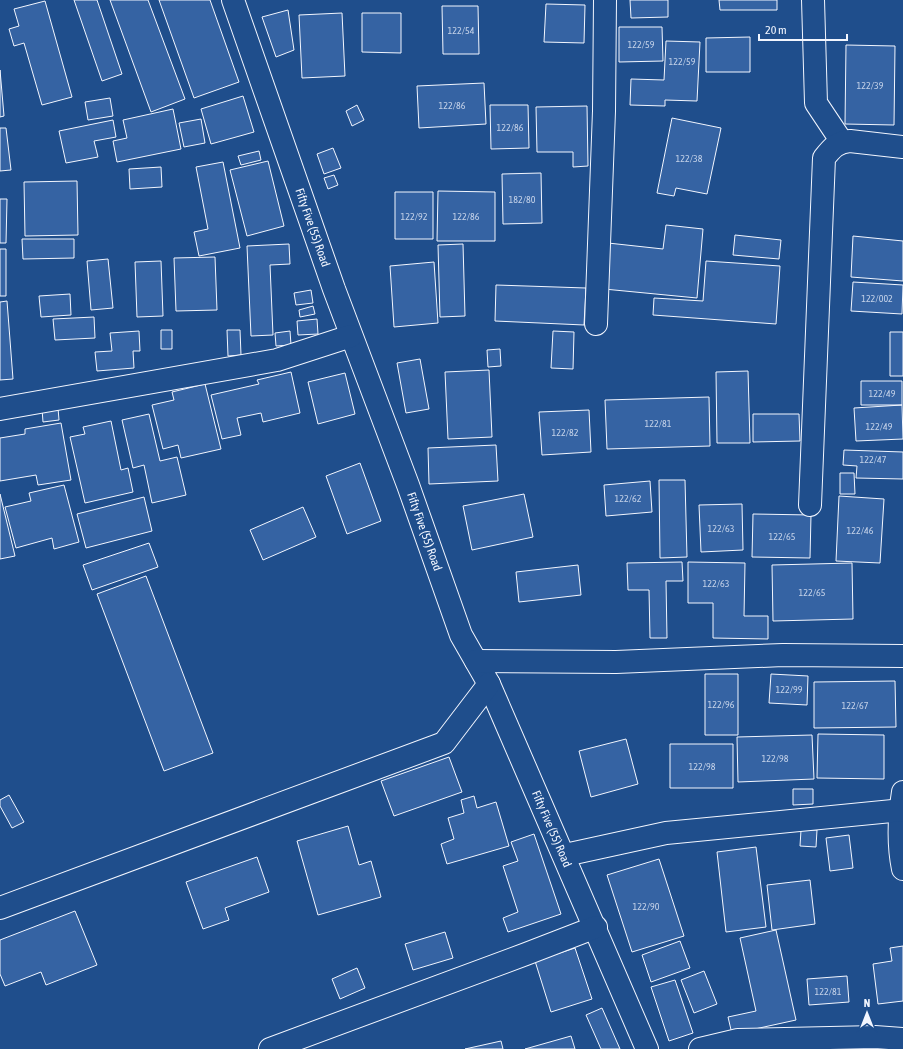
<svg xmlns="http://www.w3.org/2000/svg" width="903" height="1049" viewBox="0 0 903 1049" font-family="'Asap Condensed',sans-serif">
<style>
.building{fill:#3563a3;stroke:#f2f6ff}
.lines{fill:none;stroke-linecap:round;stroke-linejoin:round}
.minor-casing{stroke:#f2f6ff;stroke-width:24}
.minor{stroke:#1f4e8c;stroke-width:22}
.labels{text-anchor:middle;stroke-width:3;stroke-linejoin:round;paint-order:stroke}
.number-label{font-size:10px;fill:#c3d1e8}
.street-label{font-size:12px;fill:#f2f6ff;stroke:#1f4e8c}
</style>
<rect width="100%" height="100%" fill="#1f4e8c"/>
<path class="building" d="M74 0H97L122 74 102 81Z
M110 0H148L185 99 151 112Z
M159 0H210L239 82 194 98Z
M630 0H668V17L631 18Z
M719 0H777V10H720Z
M45 1 72 97 42 105 24 43 14 46 9 29 19 26 14 9Z
M546 4 585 5 584 43 544 42Z
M442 6H478L479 54H443Z
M288 10 294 50 276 57 262 17Z
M342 13 345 76 302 78 299 15Z
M362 13H401V53L362 52Z
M619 27H662L663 61 619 62Z
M750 37V72H706V38Z
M666 41 700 42 697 101 665 100V106L630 105 631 79 664 80Z
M846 45 895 46 894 125 845 124Z
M0 70 4 116 0 117Z
M484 83 486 124 419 128 417 86Z
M243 96 254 132 211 144 201 109Z
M110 98 113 116 88 120 85 102Z
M357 105 364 120 352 126 346 111Z
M490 105H528L529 148 491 149Z
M587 106 588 166 573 167V152H537L536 107Z
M173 109 181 149 117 162 113 141 127 138 123 120Z
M672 118 721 128 707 194 676 188 674 196 657 193Z
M201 119 205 143 184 147 179 123Z
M113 120 116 137 94 141 98 157 66 163 59 131Z
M0 128H6L11 170 0 171Z
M333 148 341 168 324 174 317 154Z
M259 151 261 160 241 165 238 156Z
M268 161 284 226 247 236 230 170Z
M223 162 240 248 199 256 194 232 208 229 196 167Z
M161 167 162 187 130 189 129 169Z
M541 173 542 223 503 224 502 174Z
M334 175 338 185 328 189 324 178Z
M77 181 78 235 25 236 24 182Z
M438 191 495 192V241H437Z
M395 192H433V239H395Z
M0 199H7L6 243H0Z
M666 225 703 229 697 298 604 289 608 243 663 249Z
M735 235 781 240 779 259 733 255Z
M853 236 903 241V281L851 277Z
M22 239H74V258L23 259Z
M289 244 290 264 270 265 273 335 251 336 247 246Z
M463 244 465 316 440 317 438 245Z
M0 249H6V296H0Z
M215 257 217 310 176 311 174 258Z
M108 259 113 308 91 310 87 261Z
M161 261 163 316 137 317 135 262Z
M706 261 780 266 776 324 653 315 654 298 703 301Z
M434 262 438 323 394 327 390 266Z
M853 282 903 285 902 314 851 311Z
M496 285 586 288 584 325 495 321Z
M311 290 313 303 296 305 294 293Z
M70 294 71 315 41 317 39 296Z
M7 301 13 379 0 380V302Z
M313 306 315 314 300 317 299 310Z
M94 317 95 338 55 340 53 319Z
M317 319 318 334 298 335 297 321Z
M161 330H172V349H161Z
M227 330H240L241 355 228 356Z
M139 331 140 351H133L134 368 97 371 95 352 112 351 110 333Z
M290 331 291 345 276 346 275 333Z
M553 331 574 332 573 369 551 368Z
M890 332H903V376H890Z
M500 349 501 366 488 367 487 350Z
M420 359 429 409 406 413 397 363Z
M489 370 492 437 448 439 445 372Z
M748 371 750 443H717L716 372Z
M291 372 300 413 263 422 261 413 237 418 241 435 222 439 211 395 259 384 257 380Z
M345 373 355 414 318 424 308 382Z
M861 381H902V405H861Z
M205 384 221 449 181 458 178 445 163 449 152 405 174 400 172 392Z
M709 397 710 446 607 449 605 400Z
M902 405 903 439 856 441 854 408Z
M58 408 59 420 43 422 42 409Z
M589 410 591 452 542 455 539 412Z
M149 414 160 461 177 457 186 495 152 503 144 465 133 468 122 420Z
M753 414H799L800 441 753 442Z
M111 421 121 470 128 468 133 492 85 503 70 437 85 434 83 427Z
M61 423 71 480 38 485 36 475 0 481V438L25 434V429Z
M496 445 498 481 429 484 428 448Z
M844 450 903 452V479L856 478 857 466 843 465Z
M360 463 381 521 347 534 326 476Z
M840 473H854L855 494H840Z
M659 480H685L687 557 660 558Z
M650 481 652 512 606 516 604 485Z
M64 485 79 542 54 549 52 538 16 548 5 507 31 501 29 493Z
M0 494 15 556 0 559Z
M524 494 533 537 472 550 463 506Z
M839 496 884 499 880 563 836 561Z
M144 497 152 531 86 548 77 514Z
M742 504 743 550 701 552 699 505Z
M303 507 316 537 263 560 250 530Z
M753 514 811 515 810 558 752 557Z
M149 543 158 567 92 590 83 565Z
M682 562 683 581H666L667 638H650L649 590H628L627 563Z
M688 562 745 563 744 616H768V639L713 638V603H688Z
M852 563 853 619 773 621 772 565Z
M578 565 581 595 519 602 516 572Z
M146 576 213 753 164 771 97 594Z
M705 674H738V735H705Z
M771 674 808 676 807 705 769 703Z
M895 681 896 727 814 728V682Z
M818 734 884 735V779L817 778Z
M812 735 814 779 738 782 737 737Z
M626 739 638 784 591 797 579 751Z
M670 744H733V788H670Z
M449 757 462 792 394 816 381 781Z
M793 789H813V804L793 805Z
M9 795 24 822 12 828 0 806V800Z
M474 796 477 808 496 802 509 846 447 864 441 844 454 839 448 818 464 813 461 800Z
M348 826 359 865 371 861 381 897 318 915 297 841Z
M801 830H817L816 847 800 846Z
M534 834 561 914 508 932 503 918 518 912 503 866 518 861 511 842Z
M849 835 853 868 830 871 826 838Z
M756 847 766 927 726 932 717 852Z
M257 857 269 892 225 908 229 920 203 929 186 882Z
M659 859 684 936 632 952 607 875Z
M810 880 815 924 772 930 767 885Z
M75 911 97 965 46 985 41 972 5 986 0 974V940Z
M776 930 796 1020 732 1034 728 1017 756 1011 740 938Z
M445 932 453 958 413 970 405 944Z
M680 941 690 968 651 982 642 955Z
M903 946V1001L878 1004 873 964 892 961 890 948Z
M575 948 592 999 551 1012 535 961Z
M357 968 365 988 340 999 332 979Z
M704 971 717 1004 694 1013 681 980Z
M847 976 849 1002 809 1005 807 979Z
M675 980 693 1033 669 1041 651 987Z
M602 1008 620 1049H601L586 1015Z
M571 1036 575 1049H525Z
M501 1041 503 1049H465Z"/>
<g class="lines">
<defs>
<g id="minor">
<path id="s1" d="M233 0 334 289 408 485 461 635 489 684 647 1049"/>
<path d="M813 0 816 103 842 142"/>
<path d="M596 324 604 111 605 0"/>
<path d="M0 409 277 360 351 336"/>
<path d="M810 505 824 158C832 148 837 142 850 141L903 147"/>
<path d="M476 661 616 662 783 655 903 656"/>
<path d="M903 792C899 817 898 844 903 869"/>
<path d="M565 855 666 833 903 810"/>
<path d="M0 908 444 743 489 684"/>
<path d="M270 1049 526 954 596 927"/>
<path d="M700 1049 738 1040 875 1037 903 1039"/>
</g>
</defs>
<use href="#minor" class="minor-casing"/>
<use href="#minor" class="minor"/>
</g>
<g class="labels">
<g class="number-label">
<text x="461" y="34">122/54</text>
<text x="641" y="48">122/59</text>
<text x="682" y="65">122/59</text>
<text x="870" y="89">122/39</text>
<text x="452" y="109">122/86</text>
<text x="510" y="131">122/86</text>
<text x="689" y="162">122/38</text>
<text x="522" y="203">182/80</text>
<text x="414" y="220">122/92</text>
<text x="466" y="220">122/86</text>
<text x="877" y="302">122/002</text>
<text x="882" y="397">122/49</text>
<text x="658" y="427">122/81</text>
<text x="879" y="430">122/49</text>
<text x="565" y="436">122/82</text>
<text x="873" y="463">122/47</text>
<text x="628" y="502">122/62</text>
<text x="721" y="532">122/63</text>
<text x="860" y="534">122/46</text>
<text x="782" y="540">122/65</text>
<text x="716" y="587">122/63</text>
<text x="812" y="596">122/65</text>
<text x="789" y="693">122/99</text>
<text x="721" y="708">122/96</text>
<text x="855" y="709">122/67</text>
<text x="775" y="762">122/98</text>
<text x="702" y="770">122/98</text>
<text x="646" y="910">122/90</text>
<text x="828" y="995">122/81</text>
</g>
<g class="street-label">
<text dy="4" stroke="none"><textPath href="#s1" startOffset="241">Fifty Five (55) Road</textPath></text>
<text dy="4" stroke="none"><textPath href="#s1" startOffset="565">Fifty Five (55) Road</textPath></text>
<text dy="4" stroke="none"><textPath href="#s1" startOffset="889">Fifty Five (55) Road</textPath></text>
</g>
</g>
<g transform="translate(867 1013)" stroke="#1f4e8c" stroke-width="3" paint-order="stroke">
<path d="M0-3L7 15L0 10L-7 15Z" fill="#f2f6ff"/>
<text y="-6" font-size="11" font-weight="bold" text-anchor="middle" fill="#f2f6ff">N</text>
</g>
<path d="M759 34v6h88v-6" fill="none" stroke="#f2f6ff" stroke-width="2"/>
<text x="765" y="34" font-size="12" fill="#f2f6ff" stroke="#1f4e8c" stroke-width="3" paint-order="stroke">20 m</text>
</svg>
